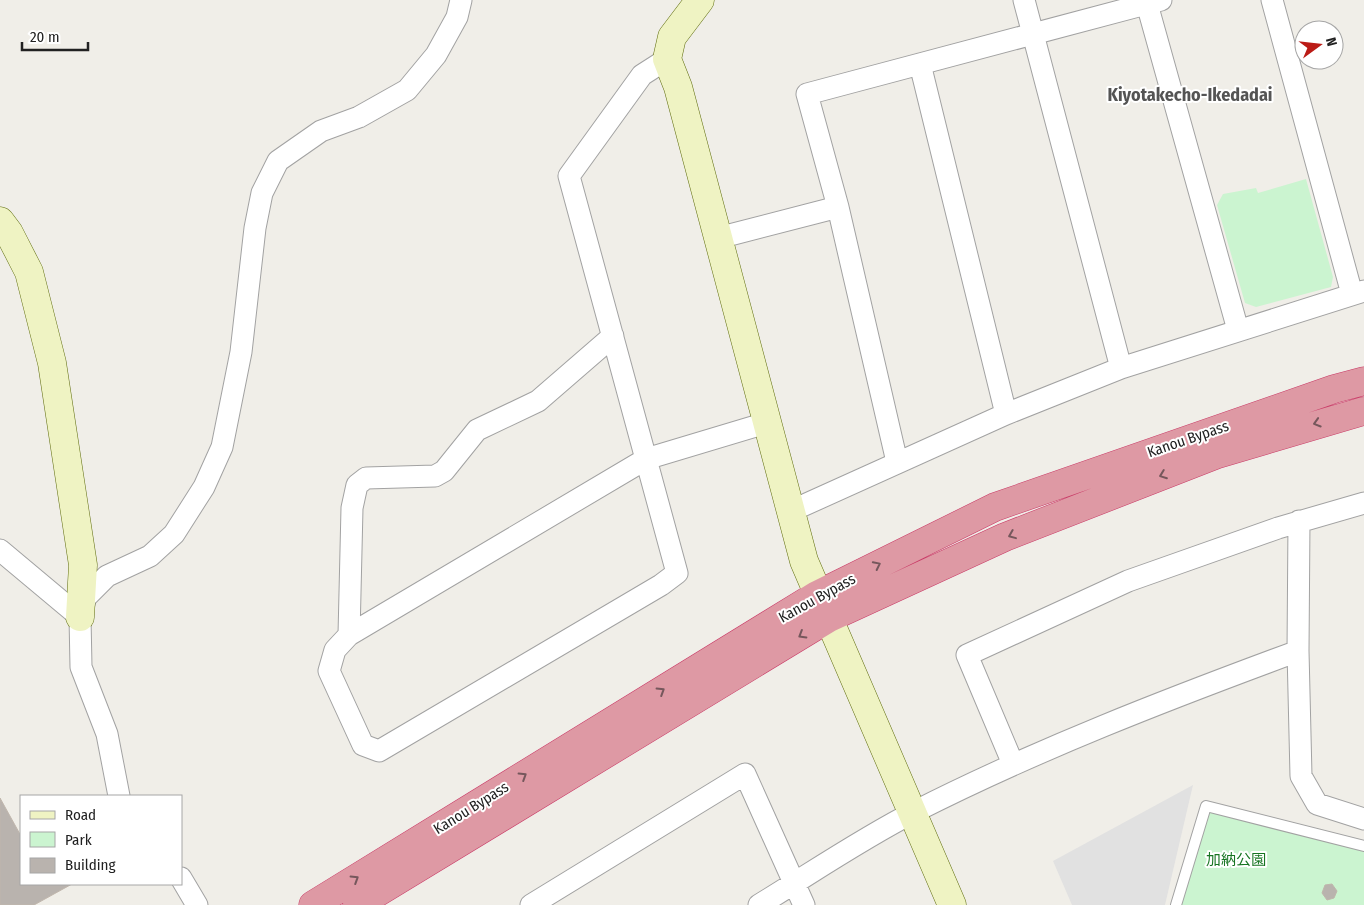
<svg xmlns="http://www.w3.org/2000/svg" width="1364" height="905" viewBox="0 0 1364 905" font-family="'Fira Sans Condensed','Noto Sans JP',sans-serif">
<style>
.park{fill:#cbf4d0}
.parking{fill:#e1e1e1}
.building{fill:#b9b3ae;stroke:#c0b6ac}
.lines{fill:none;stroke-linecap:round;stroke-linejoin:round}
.lane-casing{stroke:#a2a2a2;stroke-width:12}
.street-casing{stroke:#a2a2a2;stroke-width:23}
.secondary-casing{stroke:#616e11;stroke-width:29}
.highway-casing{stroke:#c93b67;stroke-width:29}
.lane{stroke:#fff;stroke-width:10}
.street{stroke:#fff;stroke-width:21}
.secondary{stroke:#eff3c3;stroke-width:28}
.highway{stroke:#de99a4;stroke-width:28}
.oneway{stroke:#76575c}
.labels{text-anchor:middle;stroke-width:4;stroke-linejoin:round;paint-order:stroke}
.street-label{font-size:15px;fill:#212121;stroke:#fff}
.park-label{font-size:15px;fill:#187523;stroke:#fff}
.quarter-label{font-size:18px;font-weight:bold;fill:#545454;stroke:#fff}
</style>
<rect width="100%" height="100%" fill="#f0eee8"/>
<path class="park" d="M1306 179 1333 277 1331 287 1256 307 1245 303 1217 205 1223 194 1256 188 1258 193Z
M1206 806 1364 846V905H1176Z"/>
<path class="parking" d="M1193 785 1165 905H1072L1053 861Z"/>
<path class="building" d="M0 798 21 836V884H72L34 905H0Z
M1332 884 1337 891 1334 898 1327 900 1322 893 1325 885Z"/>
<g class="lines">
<defs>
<path id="lane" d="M1176 905 1206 806 1364 846"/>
<path id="street" d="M1024 0 1121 368
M1272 0 1352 294
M1147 4 1238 330
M667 59 642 75 569 176 677 573 661 585 379 751 363 745 329 671 335 650 349 635 646 459 766 423
M920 64 1006 414
M718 238 838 207
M897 462 838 207 807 94 1161 0
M791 511 1006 414 1121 368 1364 291
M1299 521 1298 651 1301 776 1317 804 1364 819
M0 550 80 617
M349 635 352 508 357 485 366 478 435 476 444 471 477 430 538 401 613 336
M1013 764 967 655 1128 581 1278 528 1364 503
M119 796 107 734 81 667 80 617 86 597 107 576 150 556 174 534 204 487 222 447 241 352 255 228 262 193 278 161 321 131 359 117 407 90 436 55 457 17 461 0
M181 878 197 905
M531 905 745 774 804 905
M759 905C810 874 861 839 914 812 1038 749 1168 699 1298 651"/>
<path id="secondary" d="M700 0 672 37 667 59 678 87 804 561 952 905
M0 221 9 233 29 272 52 363 83 565 80 617"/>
<path id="highway" d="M313 905 817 595 995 507 1334 389 1364 381
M357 905 829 618 1005 537 1218 454 1364 411"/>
</defs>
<use href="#lane" class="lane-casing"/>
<use href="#street" class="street-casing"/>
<use href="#secondary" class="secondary-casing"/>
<use href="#highway" class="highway-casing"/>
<use href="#lane" class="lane"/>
<use href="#street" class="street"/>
<use href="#secondary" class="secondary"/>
<use href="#highway" class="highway"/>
</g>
<defs><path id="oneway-chevron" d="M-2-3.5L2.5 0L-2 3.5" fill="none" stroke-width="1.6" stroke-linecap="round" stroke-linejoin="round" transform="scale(1.25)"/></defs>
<g class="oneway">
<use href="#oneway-chevron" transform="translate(1317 423) rotate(163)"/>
<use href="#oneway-chevron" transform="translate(1163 475) rotate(159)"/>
<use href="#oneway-chevron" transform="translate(1012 535) rotate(158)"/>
<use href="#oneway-chevron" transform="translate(877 565) rotate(-26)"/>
<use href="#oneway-chevron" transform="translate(802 635) rotate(149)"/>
<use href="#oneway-chevron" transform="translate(661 691) rotate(-32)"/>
<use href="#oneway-chevron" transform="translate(523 776) rotate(-32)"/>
<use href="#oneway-chevron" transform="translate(355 879) rotate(-32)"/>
</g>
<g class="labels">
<g class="street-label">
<text transform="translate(1188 439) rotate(-19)" y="5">Kanou Bypass</text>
<text transform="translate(817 598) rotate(-29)" y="5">Kanou Bypass</text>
<text transform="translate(471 808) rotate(-32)" y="5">Kanou Bypass</text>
</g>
<g class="park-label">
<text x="1236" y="865">加納公園</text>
</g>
<g class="quarter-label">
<text x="1190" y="101">Kiyotakecho-Ikedadai</text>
</g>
</g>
<rect x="20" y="795" width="162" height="90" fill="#ffffff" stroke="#a6a6a6"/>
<rect x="30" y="811" width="25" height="8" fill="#eff3c3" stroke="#a6a6a6"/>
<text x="65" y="820" font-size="15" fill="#212121">Road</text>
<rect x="30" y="832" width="25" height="15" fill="#cbf4d0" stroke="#a6a6a6"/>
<text x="65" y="845" font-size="15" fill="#212121">Park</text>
<rect x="30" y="858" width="25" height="15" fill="#b9b3ae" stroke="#a6a6a6"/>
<text x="65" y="870" font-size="15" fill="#212121">Building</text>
<g transform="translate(1319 45) rotate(75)"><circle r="24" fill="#ffffff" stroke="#a6a6a6"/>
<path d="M0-4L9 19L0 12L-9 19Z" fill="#bb1b16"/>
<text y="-8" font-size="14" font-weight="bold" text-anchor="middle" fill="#212121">N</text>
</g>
<path d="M22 42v8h66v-8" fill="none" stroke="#212121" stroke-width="2.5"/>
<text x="30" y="42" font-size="15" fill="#212121" stroke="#ffffff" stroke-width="4" paint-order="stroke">20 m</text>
</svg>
